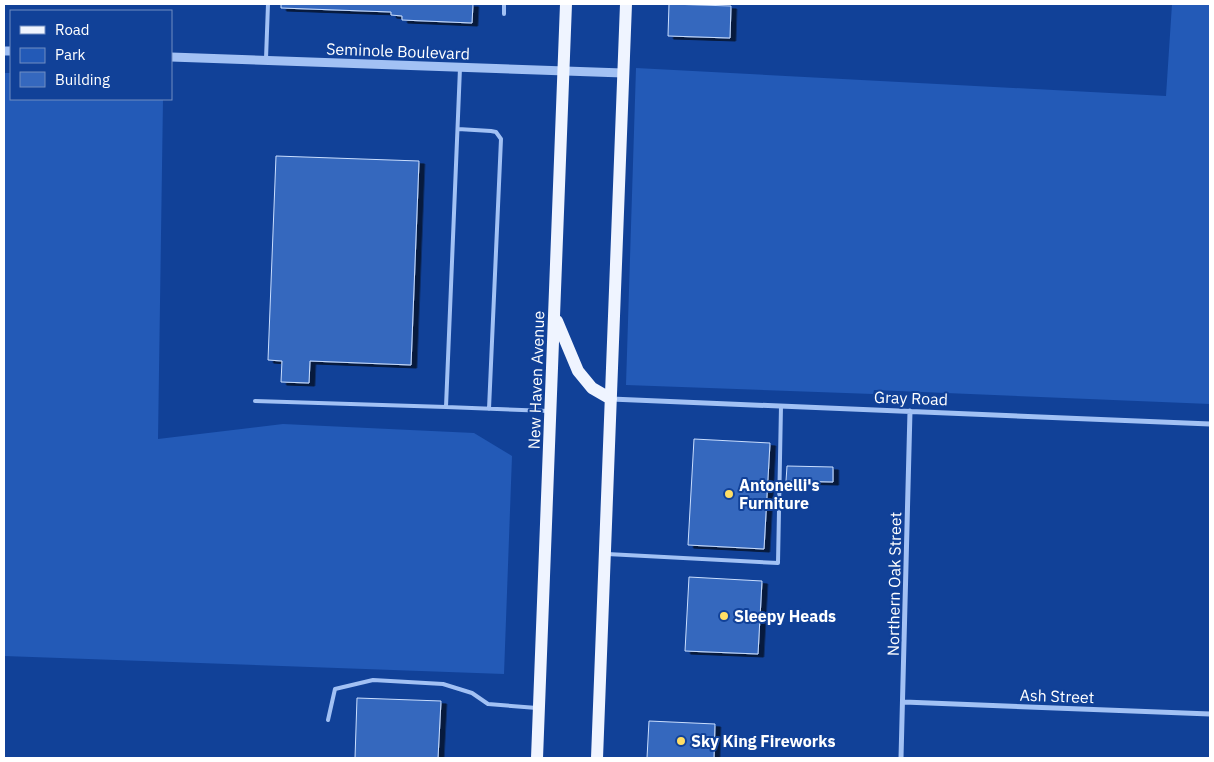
<svg xmlns="http://www.w3.org/2000/svg" width="1214" height="762" viewBox="0 0 1214 762" font-family="'IBM Plex Sans',sans-serif">
<style>
.green{fill:#235ab7}
.building{fill:#3568be;stroke:#cadefe;filter:url(#shadow)}
.lines{fill:none;stroke-linecap:round;stroke-linejoin:round}
.service{stroke:#a2c1f4;stroke-width:4}
.minor{stroke:#a2c1f4;stroke-width:5}
.tertiary{stroke:#a2c1f4;stroke-width:9}
.primary{stroke:#eff4ff;stroke-width:12}
.poi-dot{fill:#ffde65;stroke:#114198;stroke-width:2}
.labels{text-anchor:middle;stroke-width:4;stroke-linejoin:round;paint-order:stroke}
.street-label{font-size:16px;fill:#fff;stroke:#114198}
.poi-label{font-size:16px;font-weight:bold;fill:#fff;stroke:#114198;text-anchor:start}
</style>
<defs>
<filter id="shadow"><feDropShadow dx="5.5" dy="3" stdDeviation="0" flood-color="#0009"/></filter>
</defs>
<rect width="100%" height="100%" fill="#114198"/>
<path class="green" d="M1172 4H1210V404L874 390 873 394 626 385 636 68 1166 96Z
M4 73H11V99H163L158 439 283 424 474 433 512 456 504 674 4 656Z"/>
<path class="building" d="M281 4H473L472 23 402 20V16L391 15V12L281 8Z
M669 4 731 6 730 38 668 36Z
M276 156 419 161 411 365 310 361 309 383 281 382 282 361 268 360Z
M694 439 770 443 764 549 688 545Z
M787 466 833 467V482L786 481Z
M689 577 762 581 758 654 685 651Z
M357 698 441 701 438 758H355Z
M649 721 715 724 714 758H647Z"/>
<g class="lines">
<path class="service" d="M504 14V4
M266 59 268 4
M460 68 446 407 549 411
M458 129 491 131 496 132 501 139 489 409
M255 401 446 407
M607 554 778 563 781 406
M328 720 335 689 373 680 443 684 472 693 488 704 537 708"/>
<path class="minor" d="M611 399 1210 424
M904 702 1210 714
M901 758 910 411"/>
<path class="tertiary" d="M4 51H11
M171 57 623 73"/>
<path class="primary" d="M557 321 578 371 592 388 611 399
M537 758 566 4
M597 758 626 4"/>
</g>
<g class="poi-dot">
<circle cx="729" cy="494" r="5"/>
<circle cx="724" cy="616" r="5"/>
<circle cx="681" cy="741" r="5"/>
</g>
<g class="labels">
<g class="street-label">
<text transform="translate(398 51) rotate(2)" y="6">Seminole Boulevard</text>
<text transform="translate(536 380) rotate(-88)" y="6">New Haven Avenue</text>
<text transform="translate(911 398) rotate(2)" y="6">Gray Road</text>
<text transform="translate(894 584) rotate(-89)" y="6">Northern Oak Street</text>
<text transform="translate(1057 696) rotate(2)" y="6">Ash Street</text>
</g>
<g class="poi-label">
<text x="739" y="491">Antonelli's<tspan x="739" dy="18">Furniture</tspan></text>
<text x="734" y="622">Sleepy Heads</text>
<text x="691" y="747">Sky King Fireworks</text>
</g>
</g>
<rect width="1214" height="762" fill="none" stroke="#ffffff" stroke-width="10"/>
<rect x="10" y="10" width="162" height="90" fill="#114198" stroke="#708dc1"/>
<rect x="20" y="26" width="25" height="8" fill="#eff4ff" stroke="#708dc1"/>
<text x="55" y="35" font-size="15" fill="#ffffff">Road</text>
<rect x="20" y="48" width="25" height="15" fill="#235ab7" stroke="#708dc1"/>
<text x="55" y="60" font-size="15" fill="#ffffff">Park</text>
<rect x="20" y="72" width="25" height="15" fill="#3568be" stroke="#708dc1"/>
<text x="55" y="85" font-size="15" fill="#ffffff">Building</text>
</svg>
